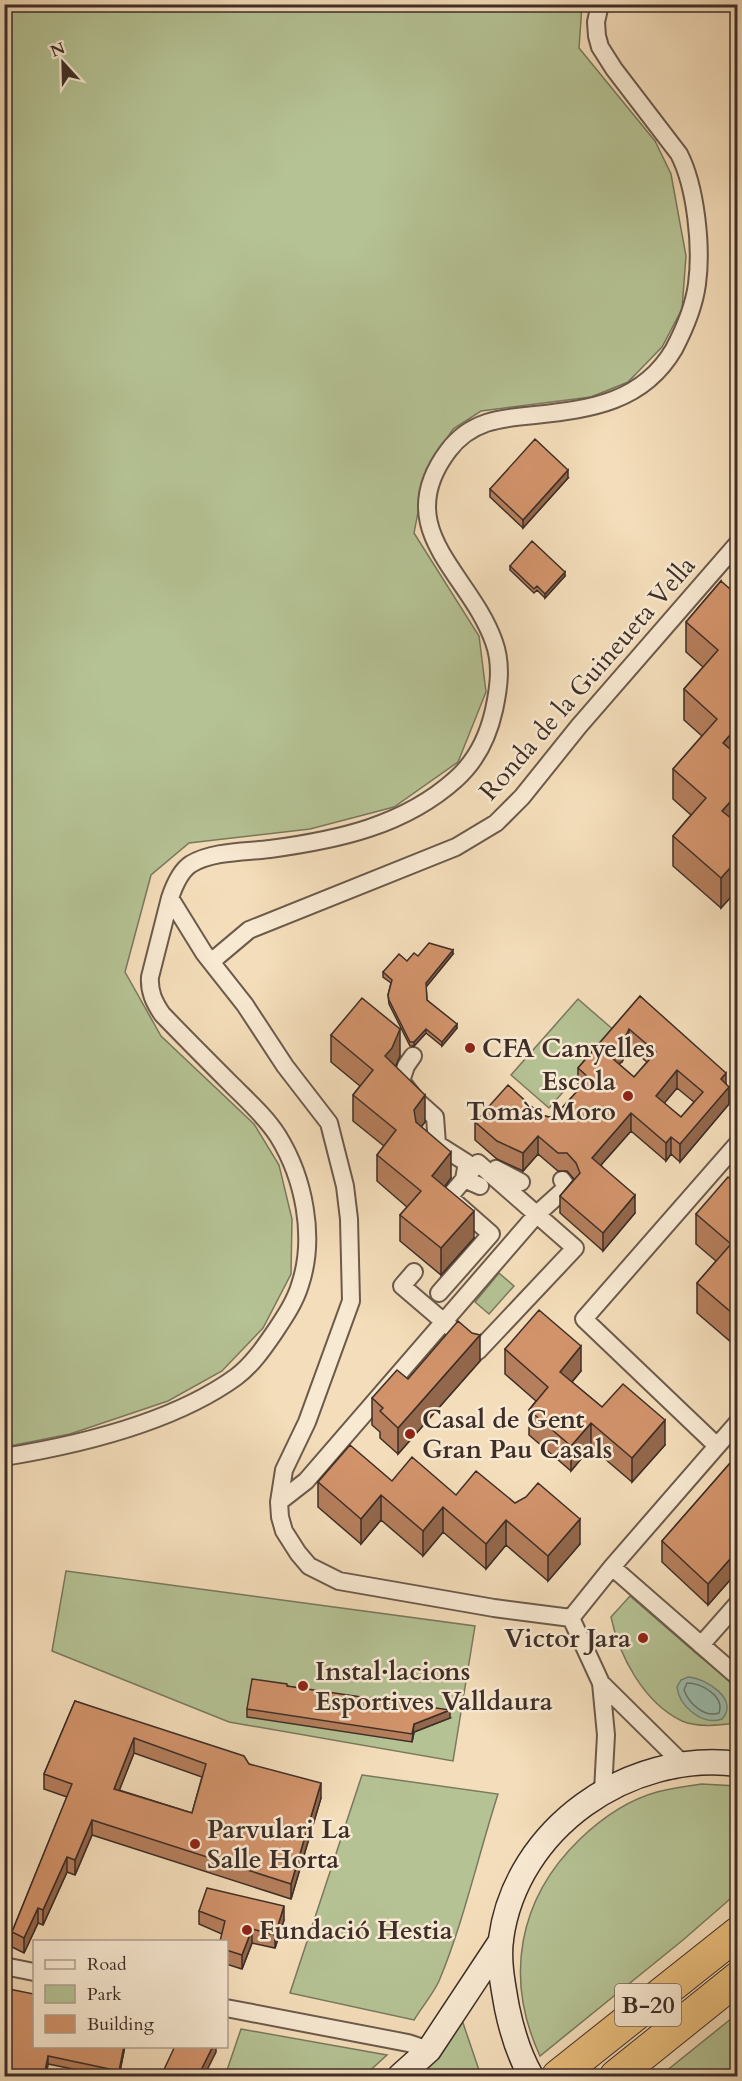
<svg xmlns="http://www.w3.org/2000/svg" width="742" height="2081" viewBox="0 0 742 2081" font-family="Cardo,serif">
<style>
.green{fill:#b5c294;stroke:#7a785e;stroke-width:1.5}
.water{fill:#9cbcad;stroke:#768378;stroke-width:1.5}
.lines{fill:none;stroke-linecap:round;stroke-linejoin:round}
.shore{stroke:#6d756a;stroke-width:1.5}
.street-casing{stroke:#6c5a4c;stroke-width:20}
.secondary-casing{stroke:#3e2e28;stroke-width:27}
.highway-casing{stroke:#3e2e28;stroke-width:34}
.street{stroke:#f8e9d2;stroke-width:16}
.secondary{stroke:#f8e9d2;stroke-width:24}
.highway{stroke:#eabe7d;stroke-width:32}
.wall{fill:#b57e5c;stroke:#3e2e28;stroke-width:1.5;fill-rule:evenodd}
.shaded-wall{fill:#93674b;stroke:#3e2e28;stroke-width:1.5}
.building{fill:#d2936b;stroke:#3e2e28;stroke-width:1.5;fill-rule:evenodd}
.poi-dot{fill:#8f2418;stroke:#f8e9d2;stroke-width:2}
.labels{text-anchor:middle;stroke-width:5;stroke-linejoin:round;paint-order:stroke}
.shield{fill:#f8e9d2;stroke:#76665b;stroke-width:1.5}
.shield-label{font-size:24px;font-weight:bold;fill:#3e2e28}
.street-label{font-size:26px;fill:#3e2e28;stroke:#f8e9d2}
.poi-label{font-size:26px;font-weight:bold;fill:#3e2e28;stroke:#f8e9d2;text-anchor:start}
</style>
<rect width="100%" height="100%" fill="#f4ddba"/>
<filter id="stains"><feTurbulence type="fractalNoise" baseFrequency=".00333" numOctaves="4"/><feColorMatrix values="0 0 0 0 .2 0 0 0 0 .09 0 0 0 0 .02 0 0 0 .5 -.17"/></filter>
<radialGradient id="worn" r=".72"><stop offset=".6" stop-color="#630" stop-opacity="0"/><stop offset="1" stop-color="#630" stop-opacity=".3"/></radialGradient>
<path class="green" d="M4 5H582L579 48 655 141 671 174 686 256 682 309 662 347 628 382 591 397 481 411 453 429 426 470 414 533 479 636 486 692 458 762 394 807 310 829 189 843 151 875 125 972 161 1036 254 1124 279 1165 292 1219 291 1274 263 1328 222 1371 168 1401 70 1434 5 1447Z
M578 999 616 1032 549 1108 511 1075Z
M499 1273 514 1286 489 1314 475 1302Z
M66 1571 475 1626 453 1761 229 1722 52 1651Z
M630 1596 698 1655 737 1686V1723C721 1725 698 1728 682 1721 644 1703 619 1656 611 1617Z
M362 1775 498 1794C478 1856 464 1921 439 1981 433 1994 422 2007 414 2020L290 1993Z
M702 1784 737 1786V1893L683 1940 540 2056C504 1978 518 1899 580 1839 602 1818 628 1800 657 1792 672 1788 687 1786 702 1784Z
M737 2014V2076H660Z
M462 2020 481 2076H414Z
M241 2029 387 2055 364 2076H225Z"/>
<path class="water" d="M688 1677C705 1678 740 1699 722 1719 702 1726 679 1706 677 1687L681 1680Z"/>
<g class="lines">
<path class="shore" d="M687 1683C701 1683 725 1696 719 1713 705 1718 689 1704 684 1690Z"/>
<defs>
<path id="street" d="M211 962 249 930 456 847 496 823 522 797 579 726 738 543
M413 1056 406 1066 401 1081 416 1100 435 1117 437 1144 467 1163 464 1179 480 1186
M494 1171 496 1169 521 1182
M414 1272 402 1286 478 1351 575 1248 478 1163 449 1197 491 1234 439 1293
M717 1446 584 1319 738 1143
M4 1457C78 1445 174 1422 236 1377 251 1366 263 1349 274 1333 284 1318 295 1302 300 1285 316 1237 304 1178 278 1136 266 1117 248 1101 232 1085 209 1062 185 1038 162 1014 154 1002 149 992 150 977L170 898
M279 1502 306 1481 537 1214 567 1187 562 1180
M612 1567 738 1677
M571 1618 494 1608 339 1581 309 1566 298 1553 284 1531 280 1517 279 1502 284 1470 307 1422 351 1301 349 1219 345 1186 329 1123 285 1066 245 1005 204 953 170 898C174 886 180 871 191 864 213 851 245 852 270 849 337 840 404 826 456 779 476 761 488 737 494 710 499 687 502 664 494 642 470 573 389 530 448 451 470 421 500 418 535 415 591 409 643 402 674 349 685 328 694 307 697 284 702 247 696 187 679 154L614 69 600 47 597 36 596 22 600 4
M571 1618 612 1567 738 1422
M571 1618 601 1683 606 1735 603 1791
M701 1645 738 1603
M601 1683 683 1764
M4 1966 34 1972
M226 2008 408 2043 429 2050"/>
<path id="secondary" d="M400 2076 429 2050 501 1941
M531 2076C519 2055 512 2032 507 2008 503 1985 498 1962 501 1939 516 1828 629 1750 738 1764"/>
<path id="highway" d="M558 2076 738 1933
M616 2076 738 1978"/>
</defs>
<use href="#street" class="street-casing"/>
<use href="#secondary" class="secondary-casing"/>
<use href="#highway" class="highway-casing"/>
<use href="#street" class="street"/>
<use href="#secondary" class="secondary"/>
<use href="#highway" class="highway"/>
</g>
<path class="wall" d="M568 478 523 528 490 497V489Z
M510 566 565 576 545 598 537 590 534 593 510 570Z
M721 581 738 824V889L721 908 673 866V836L691 815 673 799V769L702 736 684 720V689L703 667 686 652V622Z
M453 954 426 987 427 1000 457 1028 442 1046 426 1033 414 1046H410L389 1004 388 995 391 983 383 977V972L418 956Z
M640 996 726 1084 729 1104 680 1162 671 1154 666 1161 631 1131 601 1165 635 1213 603 1251 560 1213V1196L574 1179 567 1171H558L538 1154 523 1171 497 1159 475 1140V1122L541 1115 553 1118 580 1088 578 1085V1068ZM629 1047 647 1062 634 1077 619 1064 622 1062ZM677 1088 694 1102 681 1117 664 1103Z
M331 1035 400 1056 396 1067 425 1122 421 1127 451 1178 445 1187 474 1238 441 1275 400 1241V1215L407 1207 377 1181V1155L384 1146 353 1121V1095L360 1086 331 1062Z
M738 1185V1348L697 1313V1283L716 1261 696 1244V1214Z
M505 1349 581 1371 572 1382 602 1407 665 1445 632 1482 591 1447 571 1471 529 1435V1410L536 1401 505 1374Z
M480 1361 398 1454 380 1438V1432L372 1425V1398L408 1379Z
M738 1454V1571L708 1605 662 1562V1541Z
M392 1481 456 1495 515 1503 580 1544 548 1581 506 1545 486 1569 443 1532 423 1556 381 1520 361 1544 318 1507V1482Z
M738 1597V1624L735 1622V1599Z
M287 1686 450 1718 414 1732 412 1742 247 1717V1709Z
M75 1701 249 1764 321 1798 291 1899 92 1835 75 1875 67 1872 43 1925 38 1923 24 1953 12 1947V1932L67 1797 44 1789V1774ZM134 1753 202 1777 192 1813 119 1790Z
M4 1783 9 1813V1834H4Z
M199 1911 284 1920 275 1948 252 1943 242 1969 226 1964V1941L222 1934 199 1924Z
M4 1988 125 2046 119 2076H107L48 2064 46 2076H4Z"/>
<path class="shaded-wall" d="M568 470V478L523 528V520Z
M565 572V576L545 598V594Z
M738 726V756L723 743Z
M738 793V823L722 841V811Z
M738 859V889L721 908V878Z
M453 950V954L426 987V983Z
M457 1024V1028L442 1046V1042Z
M400 1029V1056L392 1074 385 1056Z
M426 1029V1033L414 1046V1042Z
M629 1029V1047L622 1062 606 1071V1053Z
M677 1070V1088L656 1113V1096Z
M726 1073V1090L729 1087V1104L680 1162V1144L721 1079Z
M425 1095V1122L414 1136V1110Z
M631 1113V1131L592 1175V1158Z
M538 1136V1154L523 1171V1153Z
M671 1137V1154L666 1161V1143Z
M451 1152V1178L432 1203V1176Z
M635 1195V1213L603 1251V1233Z
M474 1211V1238L441 1275V1248Z
M480 1335V1361L398 1454V1428Z
M581 1346V1371L560 1396V1372Z
M665 1420V1445L632 1482V1458Z
M591 1423V1447L571 1471V1446Z
M381 1495V1520L361 1544V1519Z
M443 1507V1532L423 1556V1531Z
M580 1519V1544L548 1581V1556Z
M506 1520V1545L486 1569V1544Z
M738 1550V1571L708 1605V1584Z
M450 1710V1718L414 1732 412 1742 414 1724Z
M134 1738V1753L114 1804V1789Z
M321 1783V1798L291 1899V1884Z
M92 1820V1835L75 1875V1860Z
M67 1857V1872L43 1925V1910Z
M284 1906V1920L275 1948V1935Z
M38 1908V1923L24 1953V1938Z
M252 1929V1943L242 1969V1955Z
M124 2046H125L119 2076V2071Z
M213 2046H216V2052L204 2076H198Z
M48 2056V2064L46 2076H44Z"/>
<path class="building" d="M535 439 568 470 523 520 490 489Z
M532 541 565 572 545 594 537 586 534 589 510 566Z
M721 581 738 596V659L734 663 738 665V726L723 743 738 756V793L722 811 738 824V859L721 878 673 836 706 798 673 769 717 719 684 689 718 650 686 622Z
M429 943 453 950 426 983 427 1000 457 1024 442 1042 426 1029 414 1042H410L389 1000 388 995 392 980 383 972 399 954 407 961 414 953 418 956Z
M640 996 726 1073 721 1079 729 1087 680 1144 671 1137 666 1143 631 1113 592 1158 635 1195 603 1233 560 1196 580 1173 576 1163 567 1153H558L538 1136 523 1153 497 1141 475 1122 508 1085 541 1115 553 1118 589 1078 578 1068ZM629 1029 656 1052 634 1077 606 1053 622 1044ZM677 1070 703 1092 681 1117 656 1096Z
M362 998 400 1029 392 1048 385 1056 425 1095 414 1110 416 1122 451 1152 432 1176 474 1211 441 1248 400 1215 421 1191 377 1155 396 1130 353 1095 373 1070 331 1035Z
M728 1177 738 1185V1318L697 1283 731 1244 696 1214Z
M539 1310 581 1346 560 1372 602 1407 623 1384 665 1420 632 1458 591 1423 571 1446 529 1410 548 1387 505 1349Z
M458 1321 472 1333 480 1335 398 1428 380 1411 383 1408 372 1398 397 1370 408 1379Z
M350 1445 392 1481 412 1457 456 1495 476 1471 515 1503 526 1497 538 1483 580 1519 548 1556 506 1520 486 1544 443 1507 423 1531 381 1495 361 1519 318 1482Z
M738 1454V1550L708 1584 662 1541Z
M252 1679 287 1684V1686L450 1710 414 1724 412 1734 247 1709Z
M75 1701 244 1756 249 1764 321 1783 291 1884 92 1820 75 1860 67 1857 43 1910 38 1908 24 1938 12 1932 72 1784 44 1774ZM134 1738 206 1764 192 1813 114 1789Z
M4 1783 9 1813 4 1814Z
M207 1888 284 1906 275 1935 252 1929 242 1955 226 1950V1941H220L225 1921 199 1911Z
M4 1988 34 1994V2046H124L119 2071 48 2056 44 2076H4Z
M175 2046H213L198 2076H161Z"/>
<g class="poi-dot">
<circle cx="470" cy="1048" r="6"/>
<circle cx="628" cy="1096" r="6"/>
<circle cx="410" cy="1434" r="6"/>
<circle cx="643" cy="1638" r="6"/>
<circle cx="303" cy="1686" r="6"/>
<circle cx="195" cy="1844" r="6"/>
<circle cx="247" cy="1930" r="6"/>
</g>
<g class="labels">
<rect class="shield" x="615" y="1984" width="66" height="42" rx="4.5"/>
<g class="shield-label">
<text x="648" y="2013">B-20</text>
</g>
<g class="street-label">
<text transform="translate(587 678) rotate(-49)" y="9">Ronda de la Guineueta Vella</text>
</g>
<g class="poi-label">
<text x="482" y="1057">CFA Canyelles</text>
<text x="616" y="1090" text-anchor="end">Escola<tspan x="616" dy="30">Tomàs Moro</tspan></text>
<text x="422" y="1428">Casal de Gent<tspan x="422" dy="30">Gran Pau Casals</tspan></text>
<text x="631" y="1647" text-anchor="end">Victor Jara</text>
<text x="315" y="1680">Instal·lacions<tspan x="315" dy="30">Esportives Valldaura</tspan></text>
<text x="207" y="1838">Parvulari La<tspan x="207" dy="30">Salle Horta</tspan></text>
<text x="259" y="1939">Fundació Hestia</text>
</g>
</g>
<rect width="742" height="2081" fill="none" stroke="#f4ddba" stroke-width="24"/>
<rect x="6" y="6" width="730" height="2069" fill="none" stroke="#3e2e28" stroke-width="3"/>
<rect x="12" y="12" width="718" height="2057" fill="none" stroke="#3e2e28" stroke-width="1.5"/>
<rect x="33" y="1940" width="195" height="108" fill="#f8e9d2" stroke="#ae9e8e" stroke-width="1.5"/>
<rect x="45" y="1960" width="30" height="9" fill="#f8e9d2" stroke="#ae9e8e" stroke-width="1.5"/>
<text x="87" y="1970" font-size="18" fill="#3e2e28">Road</text>
<rect x="45" y="1985" width="30" height="18" fill="#b5c294" stroke="#ae9e8e" stroke-width="1.5"/>
<text x="87" y="2000" font-size="18" fill="#3e2e28">Park</text>
<rect x="45" y="2015" width="30" height="18" fill="#d2936b" stroke="#ae9e8e" stroke-width="1.5"/>
<text x="87" y="2030" font-size="18" fill="#3e2e28">Building</text>
<g transform="translate(63 63) rotate(338)" stroke="#f8e9d2" stroke-width="4.5" paint-order="stroke">
<path d="M0-4.5L10 22L0 15L-10 22Z" fill="#3e2e28"/>
<text y="-9" font-size="16" font-weight="bold" text-anchor="middle" fill="#3e2e28">N</text>
</g>
<rect width="100%" height="100%" filter="url(#stains)"/>
<rect width="100%" height="100%" fill="url(#worn)"/>
</svg>
